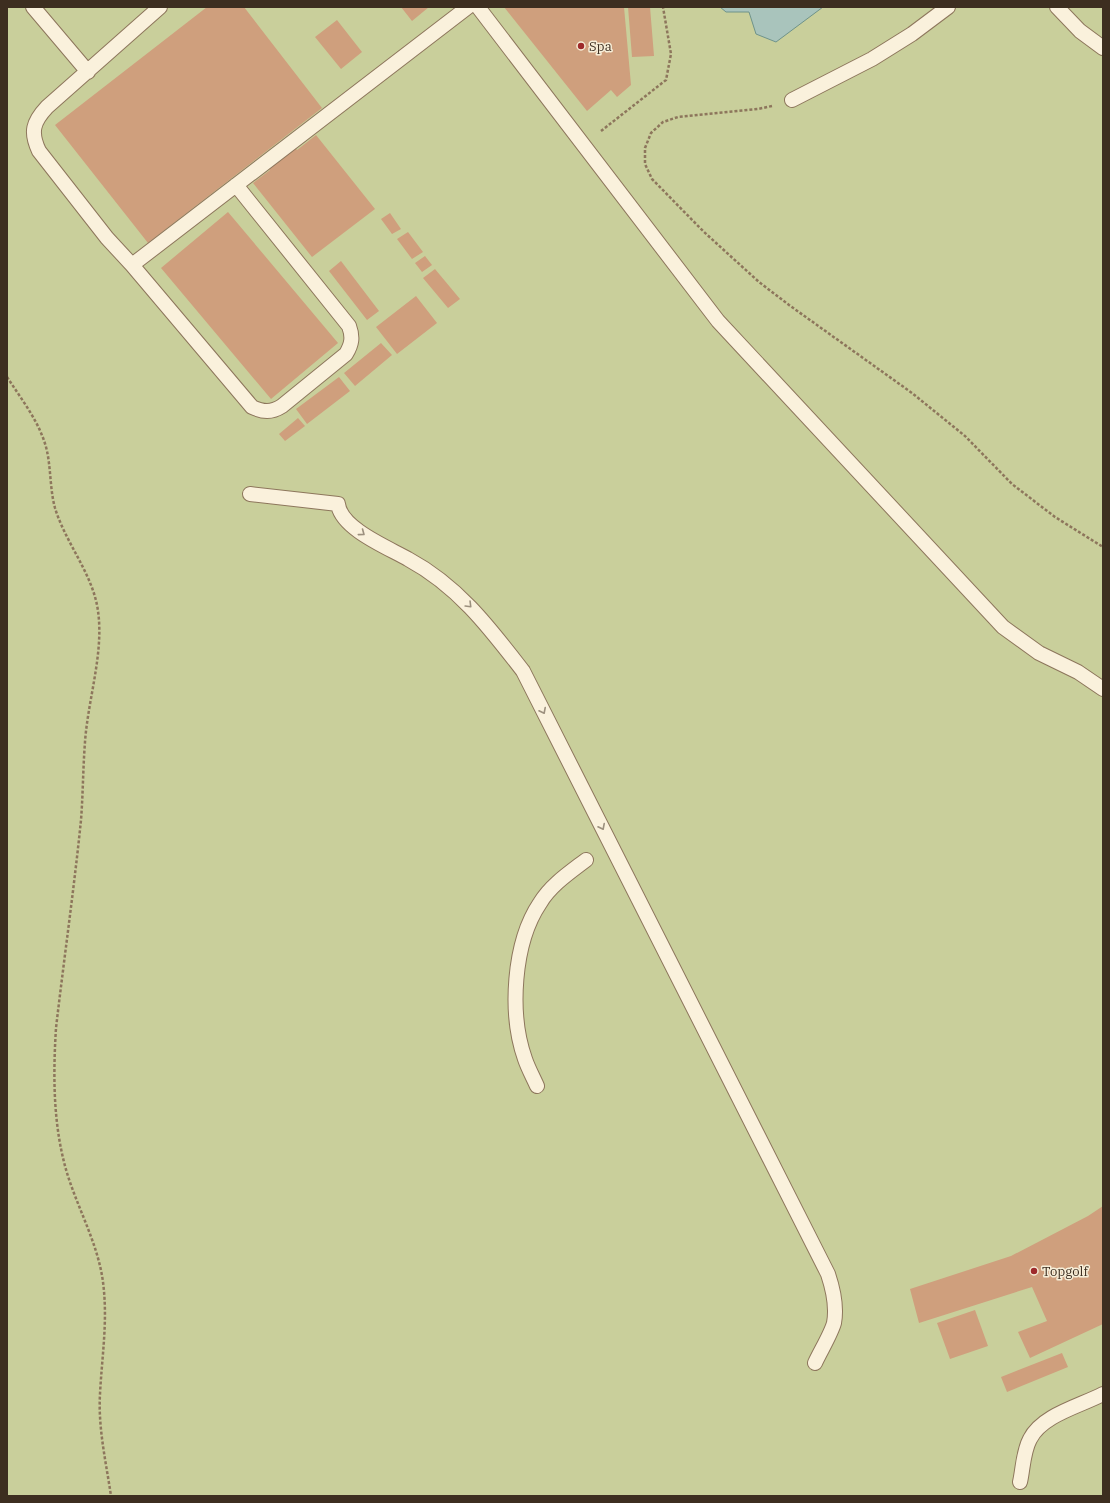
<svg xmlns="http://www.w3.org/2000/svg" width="1110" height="1503" viewBox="0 0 1110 1503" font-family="'IBM Plex Serif',serif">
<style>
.green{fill:#c9cf9b}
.water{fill:#a9c4bc;stroke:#6f938a}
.building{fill:#cf9f7d}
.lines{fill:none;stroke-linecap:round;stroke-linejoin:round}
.lane-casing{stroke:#8d765c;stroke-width:16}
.path{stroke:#8d765c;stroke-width:2.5;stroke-dasharray:3 2;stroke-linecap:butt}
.lane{stroke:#faf1dc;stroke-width:14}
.oneway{stroke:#9c907e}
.poi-dot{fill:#9e2a2b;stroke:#f7eed8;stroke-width:1.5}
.labels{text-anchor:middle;stroke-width:3;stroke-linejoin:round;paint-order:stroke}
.poi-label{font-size:13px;fill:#3d2e20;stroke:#f7eed8;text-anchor:start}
</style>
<rect width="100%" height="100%" fill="#f0e4c8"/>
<path class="green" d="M7 7H1103V1496H7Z"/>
<path class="water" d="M720 7H823L776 42 756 34 749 12H726Z"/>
<path class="building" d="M207 7H244L322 108 148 243 55 125Z
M401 7H429L412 21Z
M504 7H624L631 85 617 97 611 90 587 111Z
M628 7H650L654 56 632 57Z
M337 20 362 52 341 69 315 37Z
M316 135 375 209 312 257 253 183 270 170 268 167 294 146 297 150Z
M228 212 338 343 271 399 161 268Z
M390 213 401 229 392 234 381 219Z
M408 232 423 252 412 259 397 239Z
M425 256 432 265 422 272 415 263Z
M341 261 379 311 367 320 329 271Z
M435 269 460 299 448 308 423 278Z
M416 296 437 323 397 354 376 327Z
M381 343 392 355 355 386 344 373Z
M339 377 350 391 307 424 296 409Z
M298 418 305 426 285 441 279 434Z
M1103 1206V1324L1030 1358 1018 1332 1047 1321 1032 1287 919 1323 910 1289 1011 1256 1088 1216Z
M975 1310 988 1346 950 1359 937 1323Z
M1062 1353 1068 1367 1007 1392 1001 1377Z"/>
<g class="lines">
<defs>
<path id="lane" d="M33 7 88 72
M160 7 47 107C33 122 30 132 39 151L107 238 132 265 252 407C263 412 271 413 282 406L346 354C352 344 353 337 349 326L236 185
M478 7 718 321 1003 627 1039 653 1078 672 1103 689
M1057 7 1080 31 1103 48
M792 100 872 59 912 34 948 7
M132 265 468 7
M250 494 338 504C341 529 389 548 408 559 458 586 489 627 523 671L828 1274C833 1289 837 1307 834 1323 831 1334 820 1352 815 1363
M537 1086C533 1077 528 1068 525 1059 509 1014 513 943 540 903 551 885 569 873 586 860
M1020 1482C1023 1469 1023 1452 1030 1439 1042 1415 1080 1406 1103 1394"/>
</defs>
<use href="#lane" class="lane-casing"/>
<path class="path" d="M772 106 758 109 678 117 663 122 651 133 645 148V164L652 179 704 232 759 282 789 305 912 393 965 436 1012 484 1055 517 1103 547
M601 131 666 80 671 54 663 7
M7 377C22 400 41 424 47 451 51 470 50 490 55 508 66 544 93 574 98 611 104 653 88 699 85 742 83 768 83 794 81 820 74 889 64 959 56 1028 53 1076 53 1126 67 1173 78 1209 98 1244 103 1282 108 1321 102 1355 100 1394 98 1428 106 1462 111 1496"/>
<use href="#lane" class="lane"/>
</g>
<defs><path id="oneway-chevron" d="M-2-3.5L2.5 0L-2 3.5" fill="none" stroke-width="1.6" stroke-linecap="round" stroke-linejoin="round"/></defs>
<g class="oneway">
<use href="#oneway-chevron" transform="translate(362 533) rotate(37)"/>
<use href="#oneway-chevron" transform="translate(469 605) rotate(45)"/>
<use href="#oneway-chevron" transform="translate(543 711) rotate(63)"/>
<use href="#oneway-chevron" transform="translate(602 827) rotate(63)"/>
</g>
<g class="poi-dot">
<circle cx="581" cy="46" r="4"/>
<circle cx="1034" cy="1271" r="4"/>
</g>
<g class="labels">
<g class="poi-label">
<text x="589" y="51">Spa</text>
<text x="1042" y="1276">Topgolf</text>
</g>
</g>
<rect width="1110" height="1503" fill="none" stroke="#3d2e20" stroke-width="16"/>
</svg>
